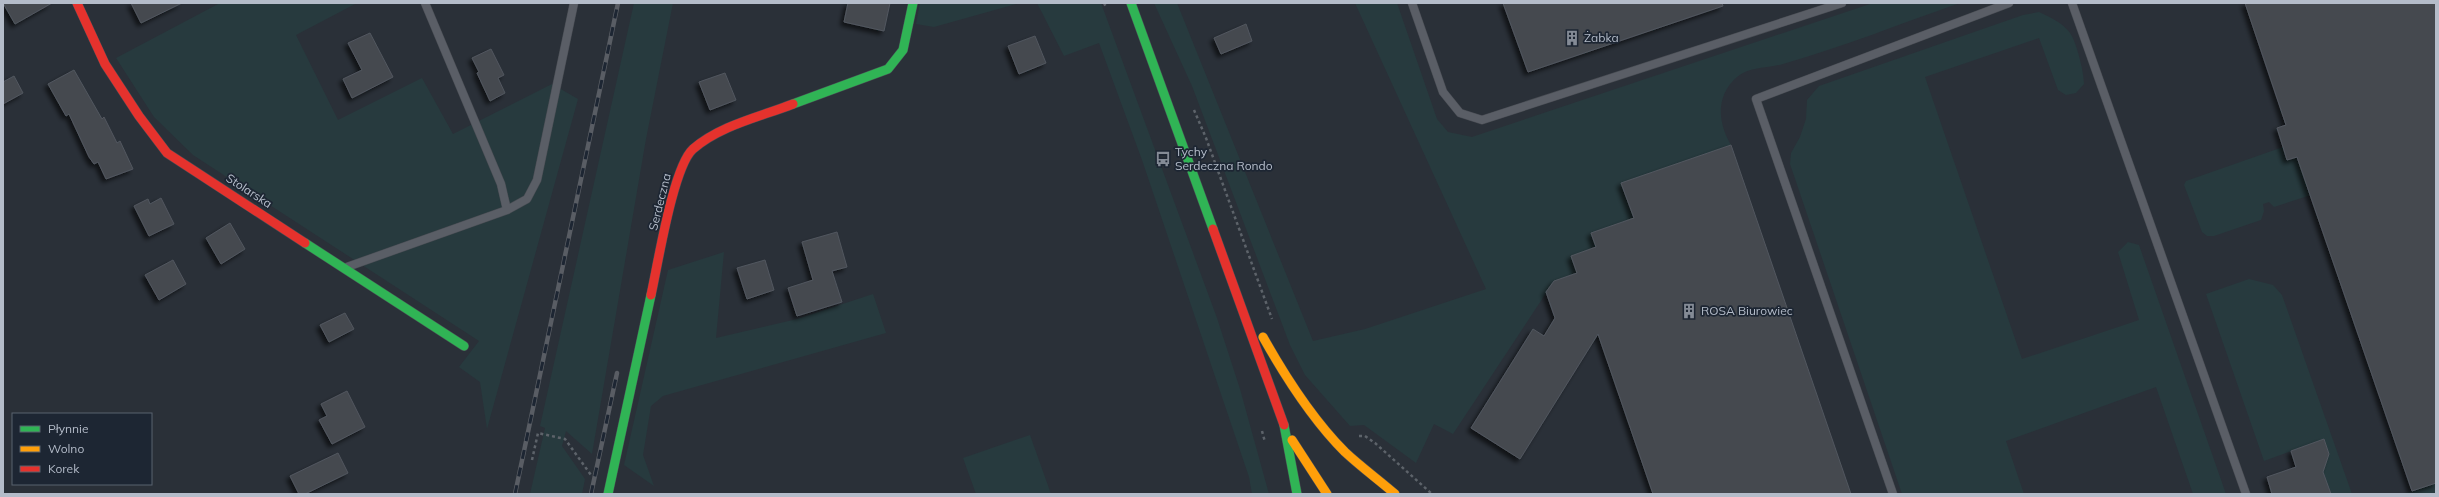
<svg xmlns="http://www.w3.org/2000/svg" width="2439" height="497" viewBox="0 0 2439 497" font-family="Mulish,sans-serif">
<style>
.green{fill:#273a3e}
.building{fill:#444950;stroke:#52575f;filter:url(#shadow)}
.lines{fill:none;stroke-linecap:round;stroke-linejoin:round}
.lane-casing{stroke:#484c53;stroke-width:9}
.fast-casing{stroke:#484c53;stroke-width:10}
.slow-casing{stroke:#484c53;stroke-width:10}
.jam-casing{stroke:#484c53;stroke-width:10}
.path{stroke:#5d636a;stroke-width:2.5;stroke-dasharray:3 3;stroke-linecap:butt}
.lane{stroke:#5a5e66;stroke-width:8}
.fast{stroke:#30b455;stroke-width:9}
.slow{stroke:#ff9f0a;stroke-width:9}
.jam{stroke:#e5322d;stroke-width:9}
.rail-casing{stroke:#595d64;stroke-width:4.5}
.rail{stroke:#1d2633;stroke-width:3;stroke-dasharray:9;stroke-linecap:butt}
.labels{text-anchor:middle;stroke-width:3.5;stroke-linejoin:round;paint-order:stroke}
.poi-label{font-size:12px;fill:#b4bcc9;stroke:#1d2633;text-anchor:start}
.street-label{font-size:12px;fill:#b4bcc9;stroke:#1d2633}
</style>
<defs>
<filter id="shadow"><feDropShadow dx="-3.5" dy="3.5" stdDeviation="2" flood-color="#0009"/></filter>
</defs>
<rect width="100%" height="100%" fill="#2a3038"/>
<path class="green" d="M220 3H357L296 35 338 120 422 78 453 134 552 84 578 99 487 429 480 382 459 367 479 341 193 155 154 117 116 58Z
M634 3H673L646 139 592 454 566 431 562 446 585 479 582 494H530L545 428 540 426Z
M920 3H1020L934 27 916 24Z
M1037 3H1101L1217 318 1240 389 1269 494H1252L1249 477 1142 160 1099 43 1064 56Z
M1154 3H1177L1313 341 1365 329 1486 289 1355 3H1397L1437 119 1448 132 1472 137 1873 3H1960C1902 23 1843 47 1783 64 1769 68 1748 67 1737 77 1715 96 1718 123 1731 145L1622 183 1634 218 1591 233 1596 247 1577 273 1554 281 1453 434 1434 424 1416 463 1364 425 1350 426 1305 375 1290 345 1192 86Z
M2039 12C2050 17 2063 23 2070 33 2077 43 2084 73 2084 84L2076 93 2066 95 2058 90 2039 38 1925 77 2022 359 2139 320 2118 252 2128 242 2139 245 2226 494H2193L2156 387 2006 441 2024 494H1902L1790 164 1791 153 1800 137 1806 119 1807 100 1819 86 2023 15Z
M2283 147 2287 160 2297 157 2311 195 2274 207 2269 202 2263 204 2264 211 2261 220 2214 236H2207L2202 232 2184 185 2186 181Z
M724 252 716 338 797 319 873 294 886 333 663 396 651 406 643 455 654 486 624 465 668 270Z
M2249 279 2273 285 2282 295 2352 494H2331L2323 472 2329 454 2324 439 2264 461 2206 294Z
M1030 435 1051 494H976L963 458Z
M2436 483V494H2403Z"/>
<path class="building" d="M3 3H52L15 24Z
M131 3H182L141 23Z
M848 3H890L884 31 844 22Z
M1503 3H1722L1723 6 1528 72Z
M2245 3H2436V483L2412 491 2297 157 2287 160 2283 147 2277 128 2286 125Z
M1246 24 1252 41 1221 54 1214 38Z
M370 33 393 77 352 98 343 79 362 70 348 43Z
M1035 36 1046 63 1019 74 1008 46Z
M491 49 504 75 498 78 505 93 490 101 477 73 479 72 472 58Z
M74 70 102 119 104 117 117 143 120 141 133 169 106 179 98 162 94 164 89 157 69 114 66 116 48 84Z
M725 73 736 100 710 110 699 82Z
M14 76 23 93 3 104V82Z
M1731 145 1851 494H1653L1598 334 1520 459 1471 428 1533 329 1544 336 1555 318 1546 292 1554 281 1577 273 1571 256 1596 247 1591 233 1634 218 1621 183Z
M161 198 174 224 149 236 134 206 148 199 150 204Z
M230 223 245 249 221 264 206 238Z
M837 232 847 267 832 271 842 302 797 316 788 288 813 280 802 242Z
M173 260 186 284 159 300 145 275Z
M765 260 774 290 747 299 737 268Z
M345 313 354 329 329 342 320 325Z
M347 391 365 427 332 444 319 420 327 416 321 404Z
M2324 439 2329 454 2323 472 2331 494H2272L2267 477 2296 467 2291 451Z
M338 453 348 473 305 494H299L290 476Z"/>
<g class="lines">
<defs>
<path id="lane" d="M425 3 501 184 507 210
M1412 3 1443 92 1460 113 1482 120 1842 3
M2072 3 2246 494
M347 267 507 210 527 199 537 180 574 3
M1893 494 1756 99 2009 3"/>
<path id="fast" d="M1131 3 1213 229
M793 104 888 69 903 50 913 3
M305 243 464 346
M1284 425 1297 494
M608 494 651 295"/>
<path id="slow" d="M1263 337C1286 378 1312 419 1345 452 1361 467 1379 480 1395 494
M1292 440 1327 494"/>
<path id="jam" d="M77 3 105 64 139 116 167 153 305 243
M1213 229 1284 425
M651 295C658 264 673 167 693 149 721 125 760 117 793 104"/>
</defs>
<use href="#lane" class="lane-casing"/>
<use href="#fast" class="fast-casing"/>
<use href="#slow" class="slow-casing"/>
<use href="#jam" class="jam-casing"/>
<path class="path" d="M1104 3 1106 7
M1194 110 1206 138 1272 319
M1262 431 1265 442
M1359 436H1365L1375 443 1432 494
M532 460 538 433 565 439 591 475"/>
<use href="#lane" class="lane"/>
<use href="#fast" class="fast"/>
<use href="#slow" class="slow"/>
<use href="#jam" class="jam"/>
<defs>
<path id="rail" d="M515 494 618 3
M591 494 617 373"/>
</defs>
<use href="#rail" class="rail-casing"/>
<use href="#rail" class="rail"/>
</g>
<defs>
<symbol id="building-bare" viewBox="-9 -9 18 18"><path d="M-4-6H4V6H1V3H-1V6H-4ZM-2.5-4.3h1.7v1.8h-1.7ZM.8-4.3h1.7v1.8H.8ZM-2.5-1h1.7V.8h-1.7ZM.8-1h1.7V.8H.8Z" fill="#848b96" stroke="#1d2633" stroke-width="2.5" paint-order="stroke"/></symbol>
<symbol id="bus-bare" viewBox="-9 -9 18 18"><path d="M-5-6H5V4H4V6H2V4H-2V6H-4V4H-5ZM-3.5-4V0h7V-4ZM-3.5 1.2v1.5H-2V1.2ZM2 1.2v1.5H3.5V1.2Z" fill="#848b96" stroke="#1d2633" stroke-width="2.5" paint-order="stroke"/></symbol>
</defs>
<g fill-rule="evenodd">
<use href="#building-bare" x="1561" y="27" width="22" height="22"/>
<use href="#bus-bare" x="1152" y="148" width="22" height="22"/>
<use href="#building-bare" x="1678" y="300" width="22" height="22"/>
</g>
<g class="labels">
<g class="poi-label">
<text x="1584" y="42">Żabka</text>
<text x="1175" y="156">Tychy<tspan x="1175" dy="14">Serdeczna Rondo</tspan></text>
<text x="1701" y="315">ROSA Biurowiec</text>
</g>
<g class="street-label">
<text transform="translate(249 191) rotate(33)" y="4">Stolarska</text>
<text transform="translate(660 202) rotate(-76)" y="4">Serdeczna</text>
</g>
</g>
<rect width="2439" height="497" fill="none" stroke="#b4bcc9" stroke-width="8"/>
<rect x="12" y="413" width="140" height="72" fill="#1d2633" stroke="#59626f"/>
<rect x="20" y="426" width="20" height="6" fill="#30b455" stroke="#59626f"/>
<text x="48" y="433" font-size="12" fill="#b4bcc9">Płynnie</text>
<rect x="20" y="446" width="20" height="6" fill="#ff9f0a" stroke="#59626f"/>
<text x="48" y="453" font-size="12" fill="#b4bcc9">Wolno</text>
<rect x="20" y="466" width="20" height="6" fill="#e5322d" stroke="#59626f"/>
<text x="48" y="473" font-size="12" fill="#b4bcc9">Korek</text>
</svg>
